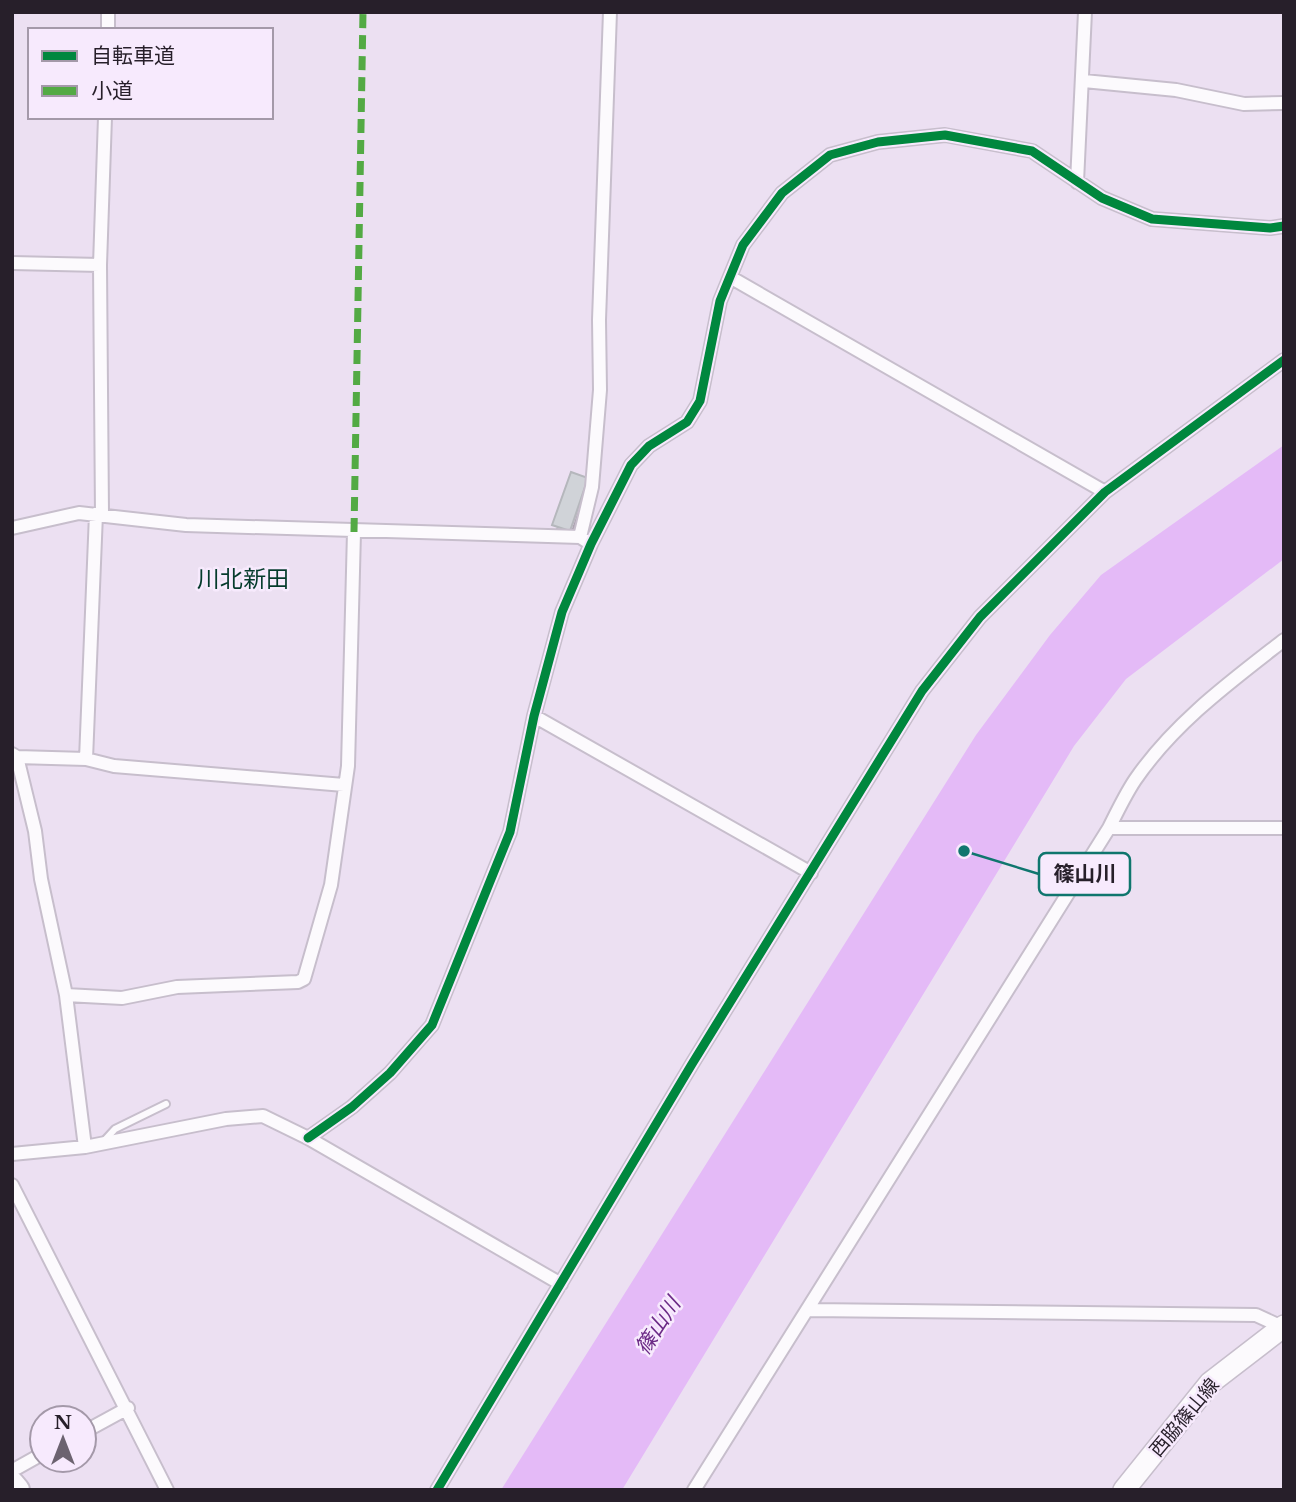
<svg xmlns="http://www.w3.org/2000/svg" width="1296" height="1502" viewBox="0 0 1296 1502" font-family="'Libre Baskerville','Noto Sans JP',serif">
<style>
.water{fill:#e4baf7}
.building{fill:#d0d3d8;stroke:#b5b7bc;stroke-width:2;filter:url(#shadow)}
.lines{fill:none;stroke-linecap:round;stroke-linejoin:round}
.lane-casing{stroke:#c7becc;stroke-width:10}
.street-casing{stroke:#c7becc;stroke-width:16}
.primary-casing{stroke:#c7becc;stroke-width:24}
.highway-casing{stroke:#c7becc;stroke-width:28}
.lane{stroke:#fcfafd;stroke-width:6}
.street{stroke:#fcfafd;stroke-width:12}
.primary{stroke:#fcfafd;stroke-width:21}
.highway{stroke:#fcfafd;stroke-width:24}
.quiet{stroke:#53aa44;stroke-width:7;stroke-dasharray:14 7;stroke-linecap:butt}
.cycleway-casing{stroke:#f7eafd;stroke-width:13}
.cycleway{stroke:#00873e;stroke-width:9}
.labels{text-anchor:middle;stroke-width:5;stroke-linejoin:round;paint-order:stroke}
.street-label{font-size:19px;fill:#271f2a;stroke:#f7eafd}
.water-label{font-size:21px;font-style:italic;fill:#6b2a86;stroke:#f7eafd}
.quarter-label{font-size:23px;fill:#053b2c;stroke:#f7eafd}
.leader{fill:none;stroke:#0f766e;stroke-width:2.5}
.callout-dot{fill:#0f766e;stroke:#f7eafd;stroke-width:2.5}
.callout{fill:#f7eafd;stroke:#0f766e;stroke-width:2.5}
.callout-label{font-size:21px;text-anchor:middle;font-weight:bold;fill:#271f2a}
</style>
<defs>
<filter id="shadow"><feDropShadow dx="4" dy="7" stdDeviation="0" flood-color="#0004"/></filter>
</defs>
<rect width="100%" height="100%" fill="#ece0f2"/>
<path class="water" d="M1284 445V559L1126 679 1074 746 622 1490H501L976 735 1050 635 1101 575Z"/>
<path class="building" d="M571 472 588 478 570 531 552 525Z"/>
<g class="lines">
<defs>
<path id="lane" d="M104 1141 115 1129 166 1104"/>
<path id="street" d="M108 30V12
M1084 81 1176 90 1244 104 1284 103
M1077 182 1085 12
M12 263 100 265
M730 277 1105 492
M102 514 100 265 105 117
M12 528 79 513 186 525 580 537 591 544
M580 537 592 487 600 390 599 320 610 12
M534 716 811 873
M12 754 17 757 86 759 114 766 344 785
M17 757 35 831 41 879 66 995 85 1147
M86 759 96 514
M1109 828H1284
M66 995 122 998 177 987 298 982 304 979 331 885 348 766 354 532
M308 1138 352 1107 390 1073 432 1025 510 832 534 716 562 612 591 544 631 465 649 446 687 422 700 401 720 301 743 245 782 193 830 155 878 142 945 135 1032 151 1102 198 1152 219 1270 228 1284 226
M12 1154 85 1147 226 1119 263 1116 308 1138 561 1284
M12 1185 167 1490
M810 1310 1256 1315 1282 1327
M84 1432 128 1408
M17 1468 42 1454
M437 1490 692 1064 922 691 980 617 1105 492 1284 360
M694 1490 1109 828C1117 812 1125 795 1135 780 1174 723 1230 682 1284 640"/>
<path id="primary" d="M1124 1490 1210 1383 1284 1326"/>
<path id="highway" d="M12 1484 17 1490"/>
</defs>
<use href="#lane" class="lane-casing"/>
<use href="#street" class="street-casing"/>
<use href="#primary" class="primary-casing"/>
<use href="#highway" class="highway-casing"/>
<use href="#lane" class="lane"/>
<use href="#street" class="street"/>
<use href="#primary" class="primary"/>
<use href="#highway" class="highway"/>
<path class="quiet" d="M354 532 363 12"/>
<defs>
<path id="cycleway" d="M308 1138 352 1107 390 1073 432 1025 510 832 534 716 562 612 591 544 631 465 649 446 687 422 700 401 720 301 743 245 782 193 830 155 878 142 945 135 1032 151 1102 198 1152 219 1270 228 1284 226
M437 1490 692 1064 922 691 980 617 1105 492 1284 360"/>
</defs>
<use href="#cycleway" class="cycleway-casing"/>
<use href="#cycleway" class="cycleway"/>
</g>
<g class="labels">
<g class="street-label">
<text transform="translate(1184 1417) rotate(-50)" y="7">西脇篠山線</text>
</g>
<g class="water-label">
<text transform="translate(658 1326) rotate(-57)" y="7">篠山川</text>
</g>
<g class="quarter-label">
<text x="243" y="587">川北新田</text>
</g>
</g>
<path class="leader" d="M964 851L1039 874"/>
<circle class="callout-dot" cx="964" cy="851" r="7"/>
<rect class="callout" x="1039" y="853" width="91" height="42" rx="7"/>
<g class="callout-label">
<text x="1085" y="881">篠山川</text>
</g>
<rect width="1296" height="1502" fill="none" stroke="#271f2a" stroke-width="28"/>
<rect x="28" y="28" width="245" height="91" fill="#f7eafd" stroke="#a499a9" stroke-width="2"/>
<rect x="42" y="51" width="35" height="10" fill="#00873e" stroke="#a499a9" stroke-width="2"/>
<text x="91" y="63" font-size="21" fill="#271f2a">自転車道</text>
<rect x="42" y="86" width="35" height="10" fill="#53aa44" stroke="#a499a9" stroke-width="2"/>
<text x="91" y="98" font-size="21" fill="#271f2a">小道</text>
<g transform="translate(63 1439)"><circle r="33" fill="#f7eafd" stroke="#a499a9" stroke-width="2"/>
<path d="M0-5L12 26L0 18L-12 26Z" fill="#6c6370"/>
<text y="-10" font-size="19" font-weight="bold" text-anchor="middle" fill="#271f2a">N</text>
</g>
</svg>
